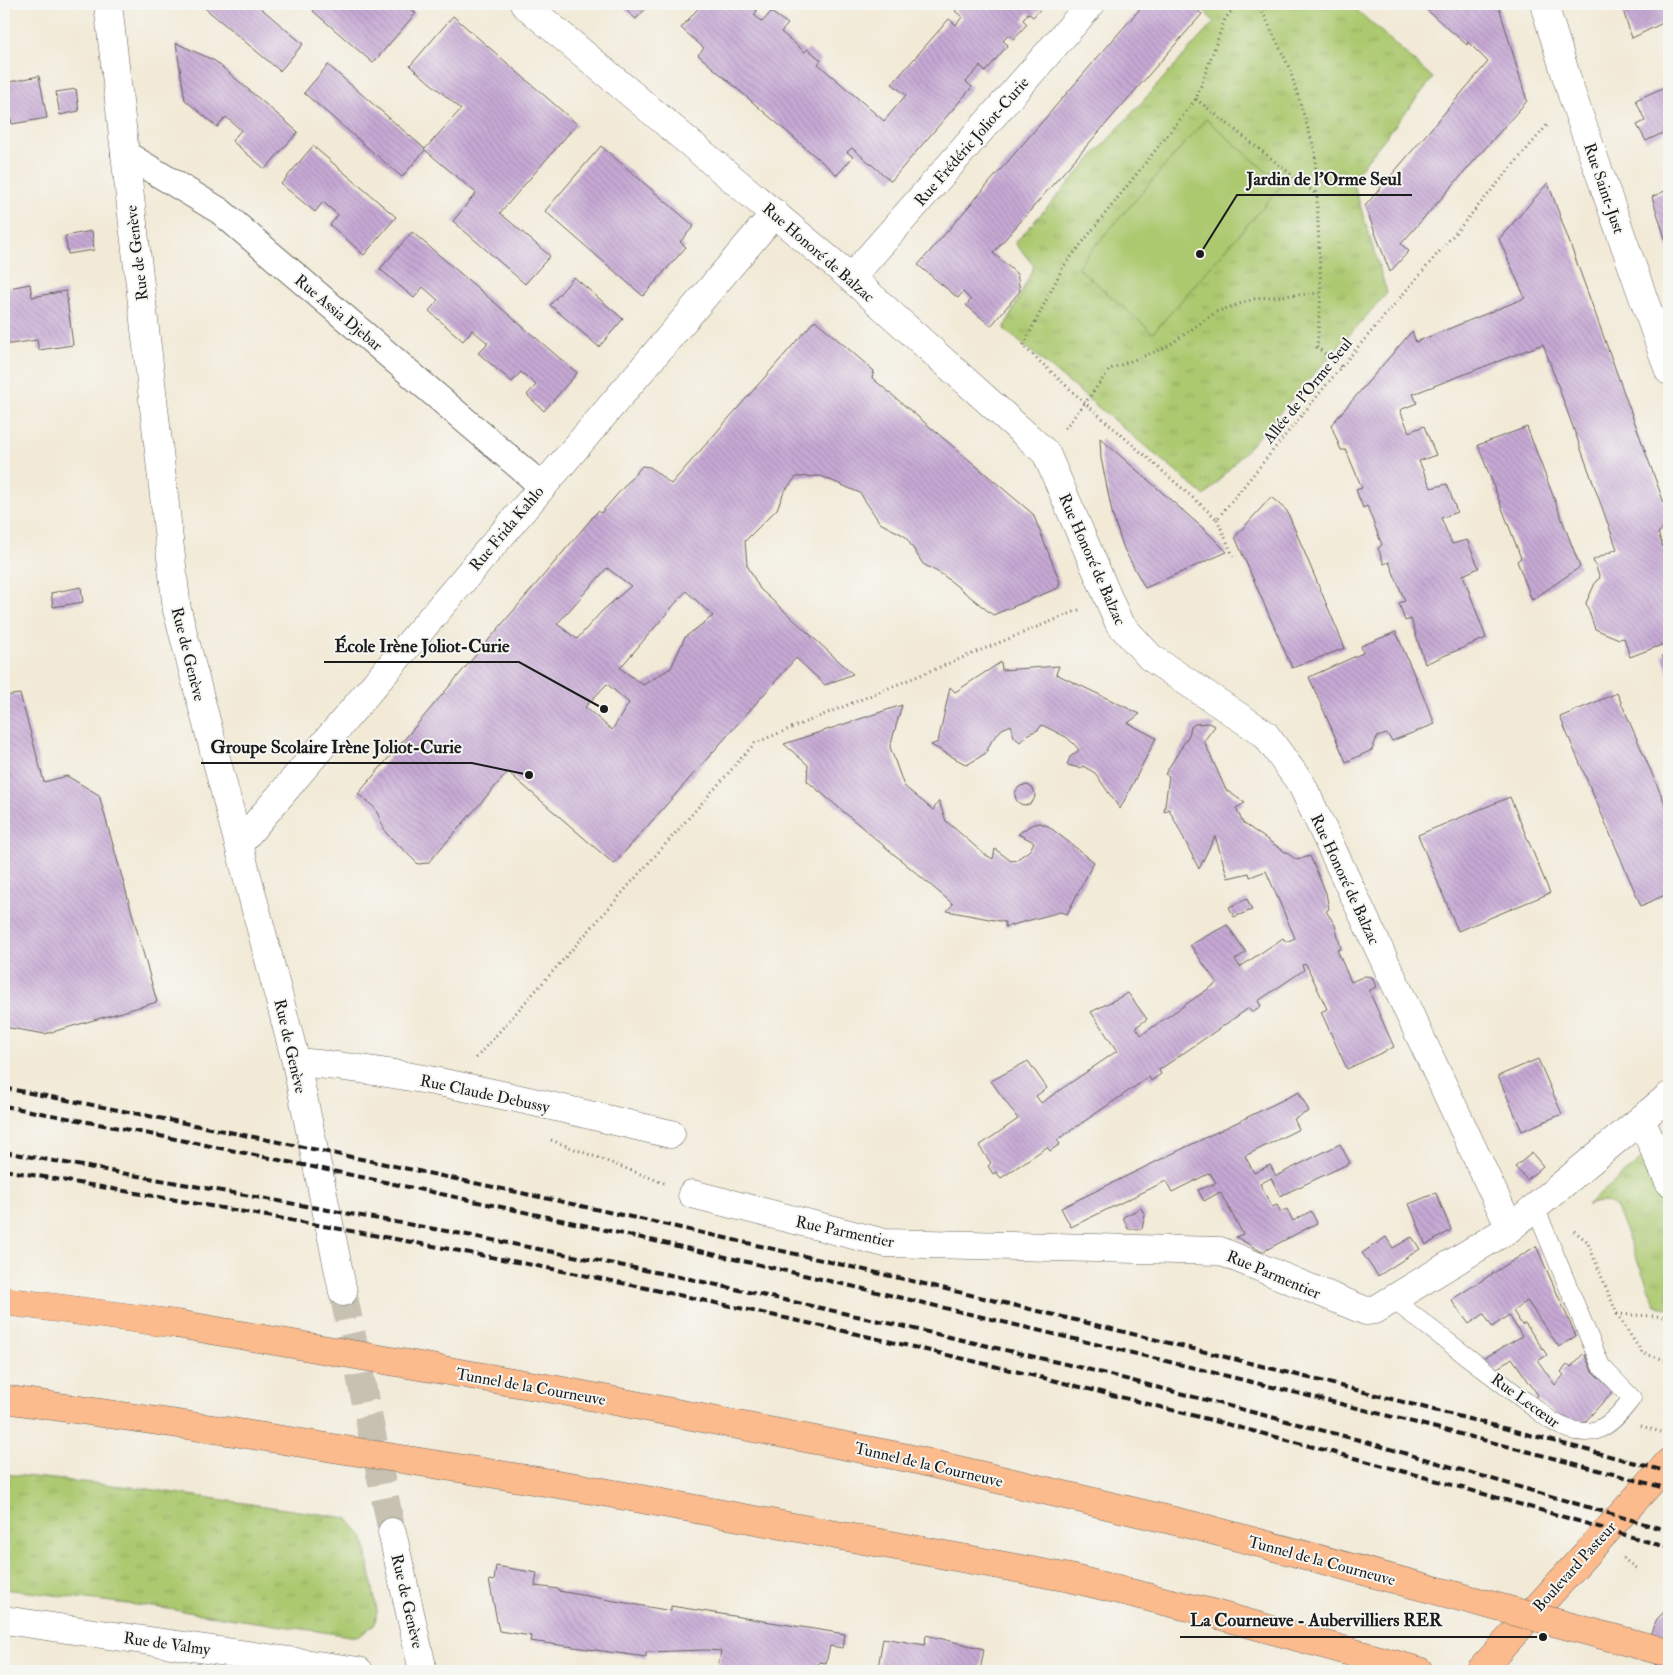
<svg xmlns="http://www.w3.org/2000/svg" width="1673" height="1675" viewBox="0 0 1673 1675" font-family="'IM FELL Double Pica',serif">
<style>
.grass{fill:url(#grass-tufts);stroke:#647246}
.garden{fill:#acc970;stroke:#647246}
.building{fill:url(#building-back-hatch);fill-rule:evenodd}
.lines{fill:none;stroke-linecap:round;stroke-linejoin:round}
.minor-tunnel{stroke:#c7c1b2;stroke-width:28;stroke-dasharray:28 14;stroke-linecap:butt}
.service-casing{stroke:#67645d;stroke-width:19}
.pedestrian-casing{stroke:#67645d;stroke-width:28}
.minor-casing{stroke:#67645d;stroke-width:29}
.primary-casing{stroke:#67645d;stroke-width:29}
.motorway-casing{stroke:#67645d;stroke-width:29}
.path{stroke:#67645d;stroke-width:3;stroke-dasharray:1 4;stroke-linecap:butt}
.service{stroke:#fff;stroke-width:18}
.pedestrian{stroke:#fff;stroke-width:26}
.minor{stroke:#fff;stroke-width:28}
.primary{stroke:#fbbb8d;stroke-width:28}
.motorway{stroke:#fbbb8d;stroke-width:28}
.rail{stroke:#1c1c1c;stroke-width:4;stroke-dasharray:8 4;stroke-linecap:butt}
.motorway-bridge-casing{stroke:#67645d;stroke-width:29;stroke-linecap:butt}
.motorway-bridge{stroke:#fbbb8d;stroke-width:28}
.labels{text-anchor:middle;stroke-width:4;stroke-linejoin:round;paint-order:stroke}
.street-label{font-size:16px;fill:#1c1c1c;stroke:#f6f6f2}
.leader{fill:none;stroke:#1c1c1c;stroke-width:2}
.callout-dot{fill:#1c1c1c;stroke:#f6f6f2;stroke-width:2}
.callout-label{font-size:18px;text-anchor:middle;font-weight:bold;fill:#1c1c1c;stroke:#f6f6f2;stroke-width:4;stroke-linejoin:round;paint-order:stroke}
</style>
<defs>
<pattern id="grass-tufts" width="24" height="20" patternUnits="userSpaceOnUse" patternTransform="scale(1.25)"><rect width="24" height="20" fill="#acc970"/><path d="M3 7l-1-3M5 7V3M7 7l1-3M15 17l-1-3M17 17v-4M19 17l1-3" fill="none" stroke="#93ac60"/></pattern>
<pattern id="building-back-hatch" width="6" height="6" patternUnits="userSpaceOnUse" patternTransform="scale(1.25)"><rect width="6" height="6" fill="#c6a9d4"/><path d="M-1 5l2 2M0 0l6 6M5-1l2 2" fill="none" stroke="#aa91b5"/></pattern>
</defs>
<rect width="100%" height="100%" fill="#f6f6f2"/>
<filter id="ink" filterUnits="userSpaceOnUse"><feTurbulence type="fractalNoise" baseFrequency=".02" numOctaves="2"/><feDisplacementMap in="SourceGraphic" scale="10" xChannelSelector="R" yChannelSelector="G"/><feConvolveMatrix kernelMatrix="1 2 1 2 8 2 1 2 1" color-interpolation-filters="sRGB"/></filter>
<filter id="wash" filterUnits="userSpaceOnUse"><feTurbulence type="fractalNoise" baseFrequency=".0096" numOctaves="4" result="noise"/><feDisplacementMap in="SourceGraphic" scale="20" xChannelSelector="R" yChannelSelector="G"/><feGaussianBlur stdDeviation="1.12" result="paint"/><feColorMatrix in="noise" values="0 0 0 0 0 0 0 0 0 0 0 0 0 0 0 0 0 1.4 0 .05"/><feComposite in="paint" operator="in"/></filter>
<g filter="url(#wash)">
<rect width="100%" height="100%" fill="#f2ead7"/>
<path class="grass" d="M1198 4H1350L1433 78 1352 179 1387 293 1205 496 1004 329 1034 266 1015 243 1214 22Z
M1645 1156 1669 1211V1306L1666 1308 1656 1306 1616 1208C1607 1199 1599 1202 1587 1205Z
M4 1474 141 1488 347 1518 364 1538 377 1611 375 1623 360 1636H350L161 1608 4 1589Z"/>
<path class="garden" d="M1206 119 1282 185 1153 333 1077 267Z"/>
<g id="blocks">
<path class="building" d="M200 4H256L303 44 280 71Z
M320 4H415L410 9 416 13 373 63 313 11Z
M619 4H650L636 19Z
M702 4H749L757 11 754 15 762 22 771 12 788 24 781 32 805 52 808 49 821 60 818 64 884 121 906 95 892 84 949 19 956 25 962 17 955 11 962 4H1045L1033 17 1028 13 1023 20 1027 24 1014 39 1009 35 1003 41 1008 45 985 72 980 66 966 82 972 87 891 181 852 148 847 152 853 157 837 175 698 55 704 48 681 28Z
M1144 4H1190L1202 14 993 253 1017 274 1020 291 991 326 966 305 971 300 963 292 958 298 918 265Z
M1420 4H1495L1499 7 1527 101 1401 244 1409 251 1390 272 1365 206 1488 62 1468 42 1467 45Z
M1621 4H1669V20L1632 38Z
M453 16 577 124 500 213 550 256 525 284 453 221 476 193 425 150 402 177 304 93 328 65 425 149 461 109 410 66Z
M176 43 215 61 298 132 265 169 232 141 241 130 226 117 217 127 185 100Z
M39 76 47 118 12 124 4 83Z
M1669 85V130L1646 141 1637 125 1645 121 1636 100Z
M76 89 79 111 60 115 56 92Z
M313 146 396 217 364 255 330 225 338 215 323 202 315 212 281 184Z
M601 146 694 226 680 242 686 247 643 296 545 211Z
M1548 183 1669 517V523L1658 533 1663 547 1669 549V642L1630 657 1624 638 1619 639 1595 629 1586 603 1596 581 1600 578 1593 560 1617 549 1543 344 1413 394 1417 403 1400 410 1409 432 1424 426 1436 455 1419 461 1431 488 1447 484 1457 512 1441 518 1452 544 1467 540 1479 568 1463 575 1486 638 1425 664 1411 619 1405 621 1399 603 1405 601 1389 562 1384 564 1378 548 1382 545 1367 506 1363 508 1356 490 1362 488 1346 450H1341L1331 425 1412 331 1416 342 1525 298 1499 239Z
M1669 189V251L1652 197Z
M92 231 94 250 68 254 65 236Z
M412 232 577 373 544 411 527 395 536 385 521 372 512 382 478 353 488 343 472 330 463 341 429 311 438 300 423 287 414 298 380 269Z
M574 277 623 319 599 347 550 305Z
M30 284 32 297 66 291 73 345 39 350 37 340 4 345V289Z
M815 320 874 371 872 378 1033 514 1060 582 1058 588 993 615 943 575 923 564 905 536 880 523 860 493 821 476 796 477 784 492 777 509 745 541 747 565 760 589 853 674 825 685 796 658 614 864 508 772 428 863 418 864 386 833 375 808 358 794 598 511 601 513 642 466 650 467 671 484ZM607 568 631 586 602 611 577 639 557 624ZM686 591 713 616 685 637 671 668 643 685 620 668ZM607 684 629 703 612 730 585 707Z
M1527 427 1580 567 1532 600 1517 561 1521 558 1478 445Z
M1100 438 1205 530 1227 552 1145 588 1124 549 1113 517 1101 458Z
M1271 497 1287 511 1345 648 1292 668 1235 537Z
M81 587 83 602 53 607 51 593Z
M4 596 8 616H4Z
M1396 632 1435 724 1392 741 1387 734 1377 737 1372 750 1346 762 1309 677 1363 653 1361 646Z
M1669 652V675L1662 655Z
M1001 662 1002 670 1059 666 1056 674 1140 714 1128 723 1156 738 1120 809 1095 773 1083 766 1080 768 1067 765 1070 757 1079 750 1073 743 1066 737 1042 725 1038 730 1028 734 1020 742 1014 737 1011 725 1002 729 992 740 986 753 967 765 931 745 938 742 950 687 955 692Z
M1617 693 1669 813V893L1641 906 1560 717Z
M20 694 44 782 67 776 99 795 157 1002 45 1034 4 1027V696Z
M902 705 890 747 904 786 933 810 939 801 946 821 984 854 993 859 995 849 1011 861 1016 860 1030 850 1034 842 1018 834 1031 825 1040 823 1048 826 1094 862 1067 914 1060 912 1005 927V922L947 911 953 904 807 781 808 765 784 744Z
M1208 723 1215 726 1204 741 1226 790 1245 803 1236 808 1243 823 1297 860 1310 856 1326 893 1329 909 1326 911 1335 925 1341 949 1337 950 1351 982 1365 976 1372 977 1376 987 1369 991 1394 1047 1347 1069 1321 1012 1327 1009 1306 964 1302 965 1304 970 1258 1001 1261 1006 1252 1012 1249 1008 1159 1070 1161 1074 1151 1081 1149 1077 1057 1140 1060 1144 1050 1151 1047 1147 1001 1178 996 1172 993 1174 988 1166 991 1163 979 1146 1018 1119 991 1081 1028 1061 1047 1088 1036 1096 1041 1103 1117 1051 1091 1012 1128 993 1147 1019 1136 1027 1141 1035 1217 983 1190 945 1227 925 1246 952 1235 960 1240 967 1283 938 1286 942 1295 938 1266 871 1250 877 1249 873 1228 878 1215 836 1199 869 1169 809 1164 812 1169 776 1165 774 1189 735 1191 727 1195 724Z
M1015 795a10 10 0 1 1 20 0a10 10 0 1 1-20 0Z
M1510 797 1550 893 1458 931 1418 835Z
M1247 899 1252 910 1234 917 1229 907Z
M1538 1059 1562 1114 1522 1131 1498 1076Z
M1299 1092 1309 1111 1294 1119 1299 1129 1245 1156 1254 1173 1270 1165 1276 1176 1340 1144 1350 1163 1280 1196 1271 1178 1260 1184 1272 1207 1277 1205 1281 1212 1287 1209 1293 1221 1311 1211 1317 1223 1262 1252 1236 1237 1243 1234 1220 1192 1204 1201 1198 1190 1216 1183 1210 1173 1172 1192 1166 1181 1071 1227 1061 1208Z
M1532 1153 1543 1166 1527 1180 1515 1167Z
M1436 1193 1451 1230 1426 1245 1409 1204Z
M1141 1208 1145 1215 1142 1229H1128L1123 1217Z
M1386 1237 1393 1248 1412 1237 1420 1249 1378 1276 1362 1253Z
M1536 1246 1576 1336 1559 1347 1527 1301 1513 1311 1522 1325 1525 1323 1547 1355 1538 1361 1555 1385 1564 1375 1561 1372 1566 1366 1569 1365 1571 1367 1584 1353 1592 1371 1613 1391 1584 1423 1570 1424 1534 1398 1538 1395 1512 1358 1495 1370 1481 1360 1522 1336 1509 1315 1492 1327 1484 1314 1469 1324 1451 1300Z
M496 1566 537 1573 535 1586 559 1589V1591L671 1611V1606L845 1634 843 1648 830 1646 826 1663 819 1662 817 1671H748L718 1667 721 1651 706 1650 646 1652V1657L530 1641 531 1636 499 1631 489 1580 494 1581Z
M1669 1607V1671H1658L1651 1652V1632L1657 1619Z
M926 1635 984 1649 980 1671H886L878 1668 883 1638 925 1645Z"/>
</g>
</g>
<g filter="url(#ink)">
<use href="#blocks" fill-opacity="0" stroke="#67645d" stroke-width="1"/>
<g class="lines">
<path class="minor-tunnel" d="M343 1292 392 1532"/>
<defs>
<path id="service" d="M1392 1299 1550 1420C1588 1443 1607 1432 1632 1398L1601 1366 1535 1207"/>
<path id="pedestrian" d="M124 153 220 211 542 486"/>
<path id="minor" d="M108 4 177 610 296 1062 343 1292
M524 4 851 278 1046 453 1119 623 1150 657 1265 734 1302 785 1510 1228
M1544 4 1572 95 1669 371
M851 278 1091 4
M239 844 775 213
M296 1062C423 1072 548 1106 671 1134
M1641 1120 1669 1182
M692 1194 885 1243 1220 1251 1366 1311 1375 1310 1510 1228 1669 1096
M392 1532 423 1671
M4 1620 359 1671"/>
<path id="primary" d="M1480 1671 1669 1462"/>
<path id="motorway" d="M4 1301 177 1324
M4 1399 227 1431 576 1487 1070 1578 1204 1611 1419 1671"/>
</defs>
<use href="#service" class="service-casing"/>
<use href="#pedestrian" class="pedestrian-casing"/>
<use href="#minor" class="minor-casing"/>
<use href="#primary" class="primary-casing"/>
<use href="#motorway" class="motorway-casing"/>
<path class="path" d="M1237 4 1225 19 1196 99 1063 267 1023 346 1085 403 1110 369 1165 348 1216 312 1257 298 1321 293
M1256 4 1265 17 1289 67 1315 151 1321 293 1317 347 1341 367
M1196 99 1316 194
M1065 428 1085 403 1217 519 1341 367 1549 123
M1217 519 1233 556
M476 1058 755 743 1081 609
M551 1140 664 1183
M1574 1231 1587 1241 1617 1314 1642 1353 1669 1361
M1617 1314 1669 1317
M1641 1426 1661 1432
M1623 1558 1637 1569"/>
<use href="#service" class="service"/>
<use href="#pedestrian" class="pedestrian"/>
<use href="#minor" class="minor"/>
<use href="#primary" class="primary"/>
<use href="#motorway" class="motorway"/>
<path class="rail" d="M4 1088C563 1194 1119 1324 1669 1472
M4 1106C330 1167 655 1239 978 1316 1209 1371 1440 1427 1669 1489
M4 1152 457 1233 690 1279 906 1327 1087 1369 1363 1441 1669 1531
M4 1170C232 1210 461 1248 688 1297 1018 1367 1346 1451 1669 1548"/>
<defs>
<path id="motorway-bridge" d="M177 1324 558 1390 908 1458 1204 1528 1669 1653"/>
</defs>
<use href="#motorway-bridge" class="motorway-bridge-casing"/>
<use href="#motorway-bridge" class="motorway-bridge"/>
</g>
</g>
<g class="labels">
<g class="street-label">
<text transform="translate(971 141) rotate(-49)" y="6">Rue Frédéric Joliot-Curie</text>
<text transform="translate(1605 188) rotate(71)" y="6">Rue Saint-Just</text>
<text transform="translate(819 252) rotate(41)" y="6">Rue Honoré de Balzac</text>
<text transform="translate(136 253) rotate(-97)" y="6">Rue de Genève</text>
<text transform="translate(339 312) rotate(40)" y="6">Rue Assia Djebar</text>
<text transform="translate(1307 390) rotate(-51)" y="6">Allée de l'Orme Seul</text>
<text transform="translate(506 528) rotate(-50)" y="6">Rue Frida Kahlo</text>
<text transform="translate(1093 559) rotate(66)" y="6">Rue Honoré de Balzac</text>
<text transform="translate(189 654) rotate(76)" y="6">Rue de Genève</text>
<text transform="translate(1346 879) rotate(65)" y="6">Rue Honoré de Balzac</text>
<text transform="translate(291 1046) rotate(77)" y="6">Rue de Genève</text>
<text transform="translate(485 1093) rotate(12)" y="6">Rue Claude Debussy</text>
<text transform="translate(845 1231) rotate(12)" y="6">Rue Parmentier</text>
<text transform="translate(1274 1274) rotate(23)" y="6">Rue Parmentier</text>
<text transform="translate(531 1386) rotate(10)" y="6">Tunnel de la Courneuve</text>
<text transform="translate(1526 1400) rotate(36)" y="6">Rue Lecœur</text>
<text transform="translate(929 1464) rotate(13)" y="6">Tunnel de la Courneuve</text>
<text transform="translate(1322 1560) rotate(15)" y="6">Tunnel de la Courneuve</text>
<text transform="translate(1574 1566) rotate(-48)" y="6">Boulevard Pasteur</text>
<text transform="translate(408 1601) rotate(77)" y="6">Rue de Genève</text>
<text transform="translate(167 1643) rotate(8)" y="6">Rue de Valmy</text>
</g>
</g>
<path class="leader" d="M1200 254L1237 195H1412M604 709L519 662H324M529 775L472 763H201M1543 1637L1452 1637H1180"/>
<g class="callout-dot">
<circle cx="1200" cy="254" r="5"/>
<circle cx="604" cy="709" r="5"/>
<circle cx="529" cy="775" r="5"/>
<circle cx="1543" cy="1637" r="5"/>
</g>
<g class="callout-label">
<text x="1324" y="185">Jardin de l'Orme Seul</text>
<text x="422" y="652">École Irène Joliot-Curie</text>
<text x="336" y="753">Groupe Scolaire Irène Joliot-Curie</text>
<text x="1316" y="1626">La Courneuve - Aubervilliers RER</text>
</g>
<rect width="1673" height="1675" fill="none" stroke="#f6f6f2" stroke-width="20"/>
</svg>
